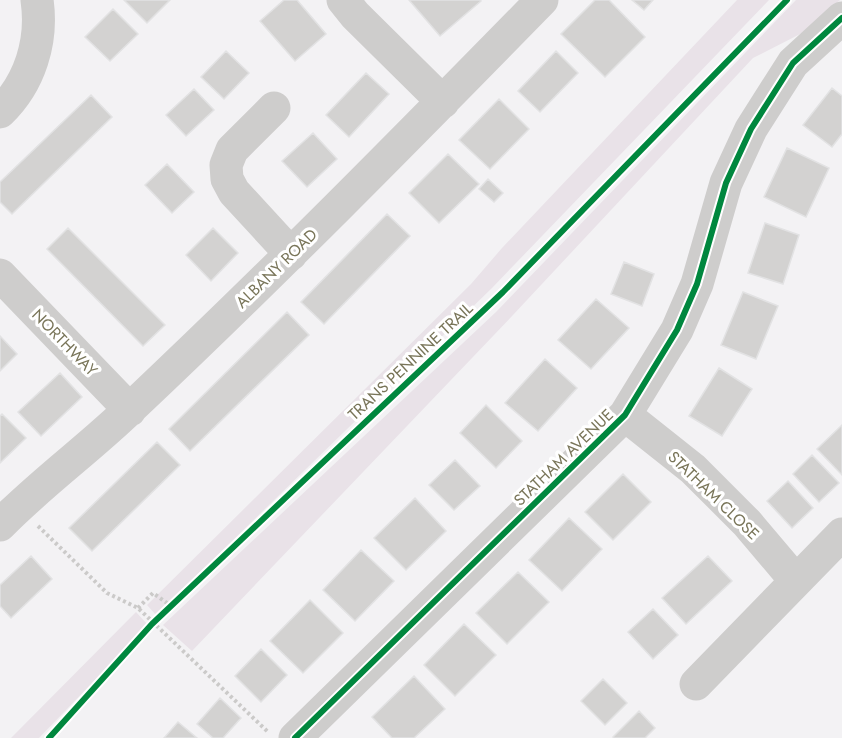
<svg xmlns="http://www.w3.org/2000/svg" width="842" height="738" viewBox="0 0 842 738" font-family="Jost,sans-serif">
<style>
.green{fill:#e9e2e8}
.building{fill:#d3d2d1;stroke:#e2e2e3;stroke-width:1.5}
.lines{fill:none;stroke-linecap:round;stroke-linejoin:round}
.path{stroke:#cbcac9;stroke-width:4;stroke-dasharray:3 3;stroke-linecap:butt}
.minor{stroke:#cecdcc;stroke-width:33}
.cycleway-casing{stroke:#fff;stroke-width:10}
.cycleway{stroke:#00873e;stroke-width:6}
.labels{text-anchor:middle;stroke-width:6;stroke-linejoin:round;paint-order:stroke}
.street-label{font-size:16px;fill:#797559;stroke:#fff}
</style>
<rect width="100%" height="100%" fill="#f3f2f4"/>
<path class="green" d="M737 0H769L492 288 156 615 147 605 471 284 502 248Z
M796 0H840L806 31 753 58 513 315 192 651 163 625 496 312Z
M136 612 148 625 39 738H11Z"/>
<path class="building" d="M124 0H170L147 23Z
M284 0H297L326 34 295 61 260 21Z
M409 0H480L481 1 440 36Z
M595 0H609L645 37 605 77 561 34Z
M632 0H653L644 10Z
M113 9 138 34 110 61 85 37Z
M226 51 249 73 224 99 201 77Z
M556 51 578 73 540 112 518 91Z
M366 73 389 94 349 137 326 115Z
M832 88 842 96V134L832 147 803 125Z
M194 89 214 110 186 136 166 115Z
M91 95 112 117 12 214 0 202V182Z
M499 99 529 129 490 169 459 140Z
M313 133 337 159 307 187 282 161Z
M787 148 829 168 806 217 764 197Z
M448 154 479 184 439 223 409 193Z
M167 164 194 192 172 213 145 185Z
M488 179 503 193 494 202 479 189Z
M387 214 410 236 324 324 301 302Z
M765 223 799 235 783 284 748 273Z
M68 228 165 325 143 346 47 249Z
M213 228 238 253 211 281 186 255Z
M624 262 654 274 642 306 611 294Z
M743 292 778 306 756 359 721 345Z
M596 299 629 328 591 369 558 340Z
M287 312 309 335 190 451 169 429Z
M0 336 17 354 0 371Z
M545 359 577 388 538 431 505 403Z
M719 368 752 389 722 436 689 416Z
M60 373 82 397 41 436 18 412Z
M486 405 522 441 496 468 460 433Z
M2 414 26 438 0 463V416Z
M842 425V475L817 449Z
M157 442 180 465 92 551 69 528Z
M812 455 839 483 819 502 793 474Z
M455 460 480 486 454 510 429 485Z
M623 474 651 502 613 540 585 512Z
M788 481 813 508 792 528 767 501Z
M415 498 446 531 406 570 374 538Z
M569 518 602 549 562 591 529 560Z
M361 550 394 581 355 621 323 590Z
M31 556 52 579 11 618 0 606V585Z
M708 556 732 581 686 624 662 598Z
M518 572 549 602 507 644 476 613Z
M310 600 343 633 303 673 270 641Z
M653 609 678 635 653 659 628 632Z
M464 624 496 655 455 696 424 665Z
M261 649 287 675 261 702 235 676Z
M414 676 445 709 414 738H392L372 717Z
M603 679 627 703 605 725 581 701Z
M220 698 241 718 223 738H213L197 724Z
M639 711 655 728 645 738H614L613 737Z
M178 722 197 738H164Z"/>
<g class="lines">
<path class="path" d="M38 526 107 593 138 608 268 732
M138 608 153 593 171 606"/>
<path class="minor" d="M343 0 355 15 443 102
M274 108 232 150 226 165 227 179 234 192 291 254
M0 112C30 83 43 41 37 0
M0 275 130 410
M625 415 693 469 747 523 796 581
M0 525C41 483 90 448 132 407 272 275 407 138 542 0
M696 684 842 534
M295 738 625 415 677 330 697 284 726 183 751 129 793 63 842 18"/>
<defs>
<path id="cycleway" d="M49 738 152 624 503 292 787 0
M295 738 625 415 677 330 697 284 726 183 751 129 793 63 842 18"/>
</defs>
<use href="#cycleway" class="cycleway-casing"/>
<use href="#cycleway" class="cycleway"/>
</g>
<g class="labels">
<g class="street-label">
<text transform="translate(276 268) rotate(-44)" y="6">ALBANY ROAD</text>
<text transform="translate(65 342) rotate(46)" y="6">NORTHWAY</text>
<text transform="translate(410 361) rotate(-43)" y="6">TRANS PENNINE TRAIL</text>
<text transform="translate(563 457) rotate(-44)" y="6">STATHAM AVENUE</text>
<text transform="translate(714 495) rotate(44)" y="6">STATHAM CLOSE</text>
</g>
</g>
</svg>
